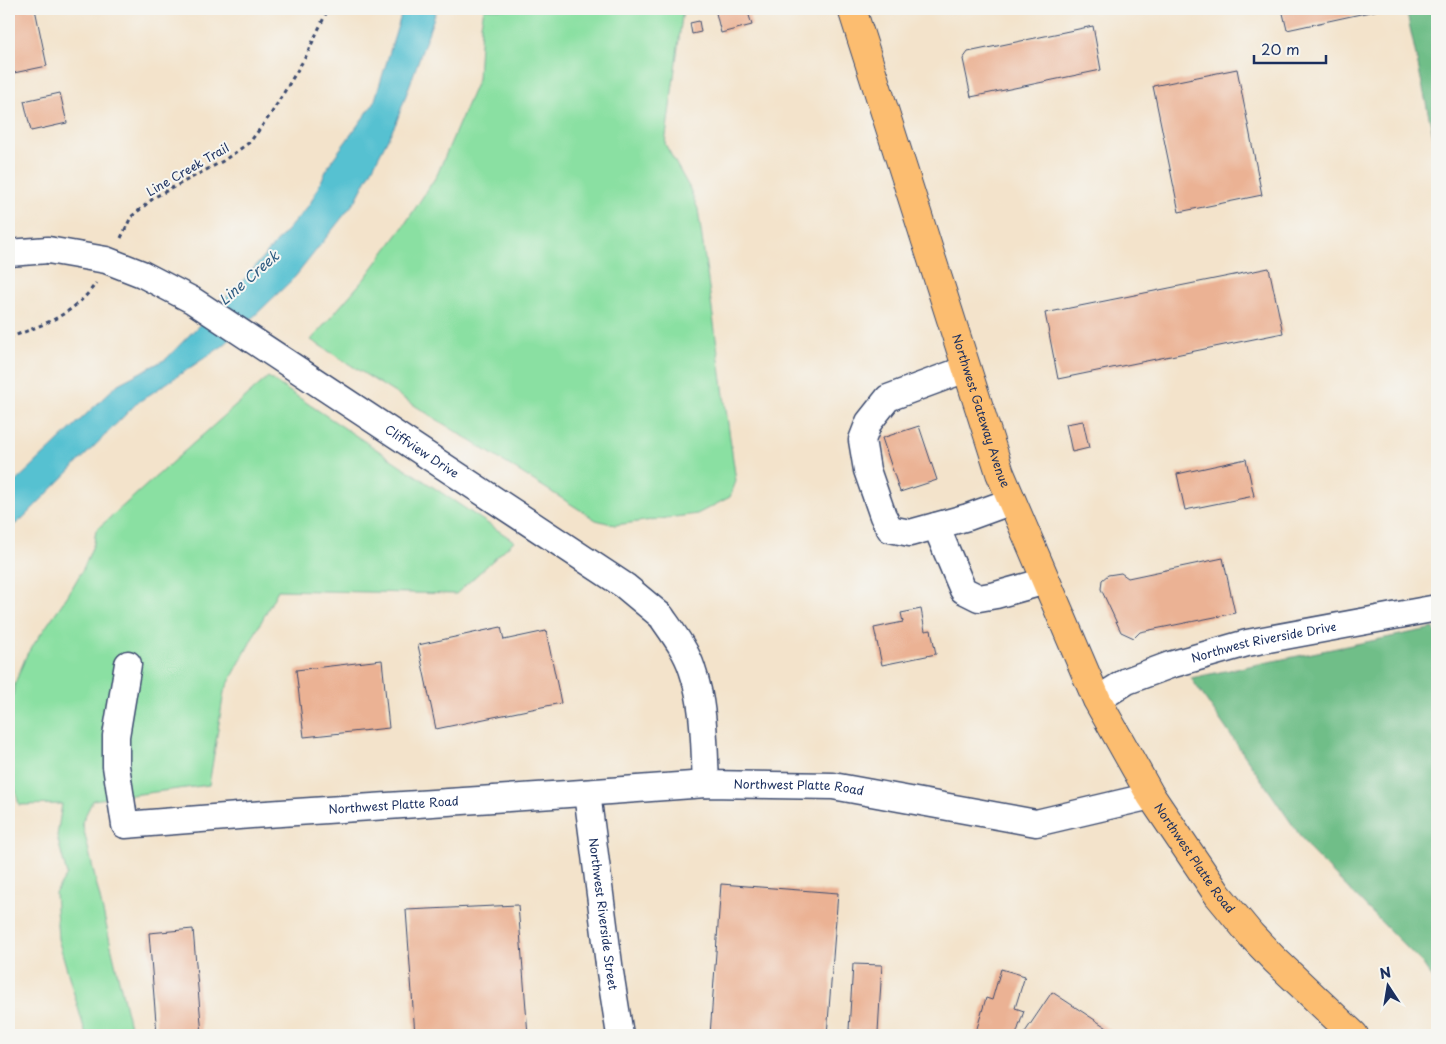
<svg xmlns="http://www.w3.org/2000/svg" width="1446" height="1044" viewBox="0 0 1446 1044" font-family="'Playpen Sans',sans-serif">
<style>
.green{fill:#8ae0a2;stroke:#528880}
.forest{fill:#6fbe88;stroke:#457673}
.water{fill:#56c1d1;stroke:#387898}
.building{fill:#ebb294}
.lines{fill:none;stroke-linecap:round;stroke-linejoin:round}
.minor-casing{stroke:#3b4a6e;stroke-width:29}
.major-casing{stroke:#3b4a6e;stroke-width:30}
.path{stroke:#3b4a6e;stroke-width:3;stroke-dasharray:4 4;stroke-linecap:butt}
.minor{stroke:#fff;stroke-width:26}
.major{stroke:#fcbd6f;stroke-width:28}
.minor-bridge-casing{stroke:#3b4a6e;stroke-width:29;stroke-linecap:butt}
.minor-bridge{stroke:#fff;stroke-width:26}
.labels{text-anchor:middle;stroke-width:4;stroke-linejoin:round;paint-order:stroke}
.street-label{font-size:12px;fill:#1b2f5e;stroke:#f6f6f2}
.water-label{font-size:14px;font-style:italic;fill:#2d5b80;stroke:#f6f6f2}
</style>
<rect width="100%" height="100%" fill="#f6f6f2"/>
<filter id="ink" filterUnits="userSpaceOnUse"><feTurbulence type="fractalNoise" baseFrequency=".02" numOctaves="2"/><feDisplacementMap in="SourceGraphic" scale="10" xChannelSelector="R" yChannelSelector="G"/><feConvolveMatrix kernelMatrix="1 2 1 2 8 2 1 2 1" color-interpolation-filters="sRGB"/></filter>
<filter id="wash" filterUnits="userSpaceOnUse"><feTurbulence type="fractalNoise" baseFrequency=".0096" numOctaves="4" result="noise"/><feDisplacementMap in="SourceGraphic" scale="20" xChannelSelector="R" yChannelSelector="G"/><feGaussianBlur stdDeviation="1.12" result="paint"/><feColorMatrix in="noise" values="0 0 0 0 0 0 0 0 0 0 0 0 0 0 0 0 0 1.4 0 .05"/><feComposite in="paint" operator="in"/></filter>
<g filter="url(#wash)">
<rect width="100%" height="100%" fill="#f3e3cb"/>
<path class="green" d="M484 9H683L665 144 689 187 698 209 736 481 730 497 697 514 615 525 596 520 311 340 365 278 403 227 437 175 478 79 481 25Z
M268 377 514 541 456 594 278 590 224 692 209 785 93 800 82 822 132 1035H86L58 939 55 893 67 875 57 836 62 804 19 805 9 762V715L15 683 27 654 68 595 83 569 94 543 96 530Z"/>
<path class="forest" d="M1406 9H1437V154Z
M1434 628 1437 639V985L1423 964 1310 850 1191 678Z"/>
<path class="water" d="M403 9H437L396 123 356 200 295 277 224 345 137 403 23 518 9 529V488L118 384 166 359 246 277 310 204 330 163 374 103Z"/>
<g id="blocks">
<path class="building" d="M22 9H35L47 66 9 74V11Z
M730 9H747L752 25 721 33 716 13Z
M1282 9H1378L1379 10 1287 30Z
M699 21 701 32 692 34 690 23Z
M1093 26 1101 70 971 97 963 59 968 52Z
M1237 69 1262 195 1179 212 1153 86Z
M60 93 67 123 31 131 24 101Z
M1269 268 1283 333 1058 379 1045 313Z
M1083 421 1089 448 1072 452 1066 424Z
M919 426 937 480 900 492 882 438Z
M1246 459 1254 496 1185 510 1177 474Z
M1223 558 1235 613 1140 632 1134 638 1121 632 1101 589 1102 580 1108 575 1121 573 1128 578Z
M921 609 925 631 931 630 936 654 882 665 874 628 903 622 901 613Z
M501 627 504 640 546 631 561 703 436 729 418 645Z
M382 660 389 728 304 737 296 670Z
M721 884 838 893 827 1035H710Z
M518 905 528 1035H415L406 910Z
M193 929 202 1035H157L149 933Z
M853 964 882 965 878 1032 849 1030Z
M1001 969 1025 976 1015 1008 1024 1011 1016 1035H975L986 998 992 1000Z
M1052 992 1118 1035H1023Z"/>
</g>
</g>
<g filter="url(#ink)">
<use href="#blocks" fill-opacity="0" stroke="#3b4a6e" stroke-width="1"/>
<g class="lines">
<defs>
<g id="minor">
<path d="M9 253 48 250"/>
<path d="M966 369 888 398 869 422 862 440 867 470 883 516 890 529 910 533 968 517 1012 501"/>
<path d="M936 526 963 590 979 598 996 595 1046 581"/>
<path d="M661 616C672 632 686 650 692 669 705 706 704 745 706 784"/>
<path id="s1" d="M128 664 116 736V766L125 825 251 815 568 794 706 784 833 786 1036 823 1151 796"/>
<path id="s2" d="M1097 700 1127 681 1170 665 1247 643 1437 608"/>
<path id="s3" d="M587 793 610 972 620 1035"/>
</g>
<g id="major">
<path id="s4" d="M852 9 1000 473 1097 700 1151 796 1218 895 1251 935 1275 960 1354 1035"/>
</g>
</defs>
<use href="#minor" class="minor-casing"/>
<use href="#major" class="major-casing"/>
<path class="path" d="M121 238 131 217 155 197 223 161 250 142 271 114 306 56 328 9
M9 338C44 324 73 316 96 283"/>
<use href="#minor" class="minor"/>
<use href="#major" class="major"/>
<defs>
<g id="minor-bridge">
<path id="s5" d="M48 250 106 260 142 274 192 300 625 586 661 616"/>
</g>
</defs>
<use href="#minor-bridge" class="minor-bridge-casing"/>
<use href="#minor-bridge" class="minor-bridge"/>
</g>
</g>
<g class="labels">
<g class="street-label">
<text transform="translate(188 170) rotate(-30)" y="4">Line Creek Trail</text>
<text dy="4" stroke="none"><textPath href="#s4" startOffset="422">Northwest Gateway Avenue</textPath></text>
<text dy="4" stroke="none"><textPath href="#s5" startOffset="429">Cliffview Drive</textPath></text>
<text dy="4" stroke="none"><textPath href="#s2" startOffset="178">Northwest Riverside Drive</textPath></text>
<text dy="4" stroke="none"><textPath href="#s1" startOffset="838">Northwest Platte Road</textPath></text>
<text dy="4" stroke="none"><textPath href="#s1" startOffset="432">Northwest Platte Road</textPath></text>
<text dy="4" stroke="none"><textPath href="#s4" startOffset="920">Northwest Platte Road</textPath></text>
<text dy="4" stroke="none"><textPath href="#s3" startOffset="122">Northwest Riverside Street</textPath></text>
</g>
<g class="water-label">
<text transform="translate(249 278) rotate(-41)" y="5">Line Creek</text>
</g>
</g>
<rect width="1446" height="1044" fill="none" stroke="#f6f6f2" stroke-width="30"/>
<g transform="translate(1388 986) rotate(348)" stroke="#f6f6f2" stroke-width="4" paint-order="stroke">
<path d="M0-4L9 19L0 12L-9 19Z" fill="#1b2f5e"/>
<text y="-8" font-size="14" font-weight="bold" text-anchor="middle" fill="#1b2f5e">N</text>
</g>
<path d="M1254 55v8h72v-8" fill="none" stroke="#1b2f5e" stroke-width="2.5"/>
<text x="1261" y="55" font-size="15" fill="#1b2f5e" stroke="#f6f6f2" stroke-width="4" paint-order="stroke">20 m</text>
</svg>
